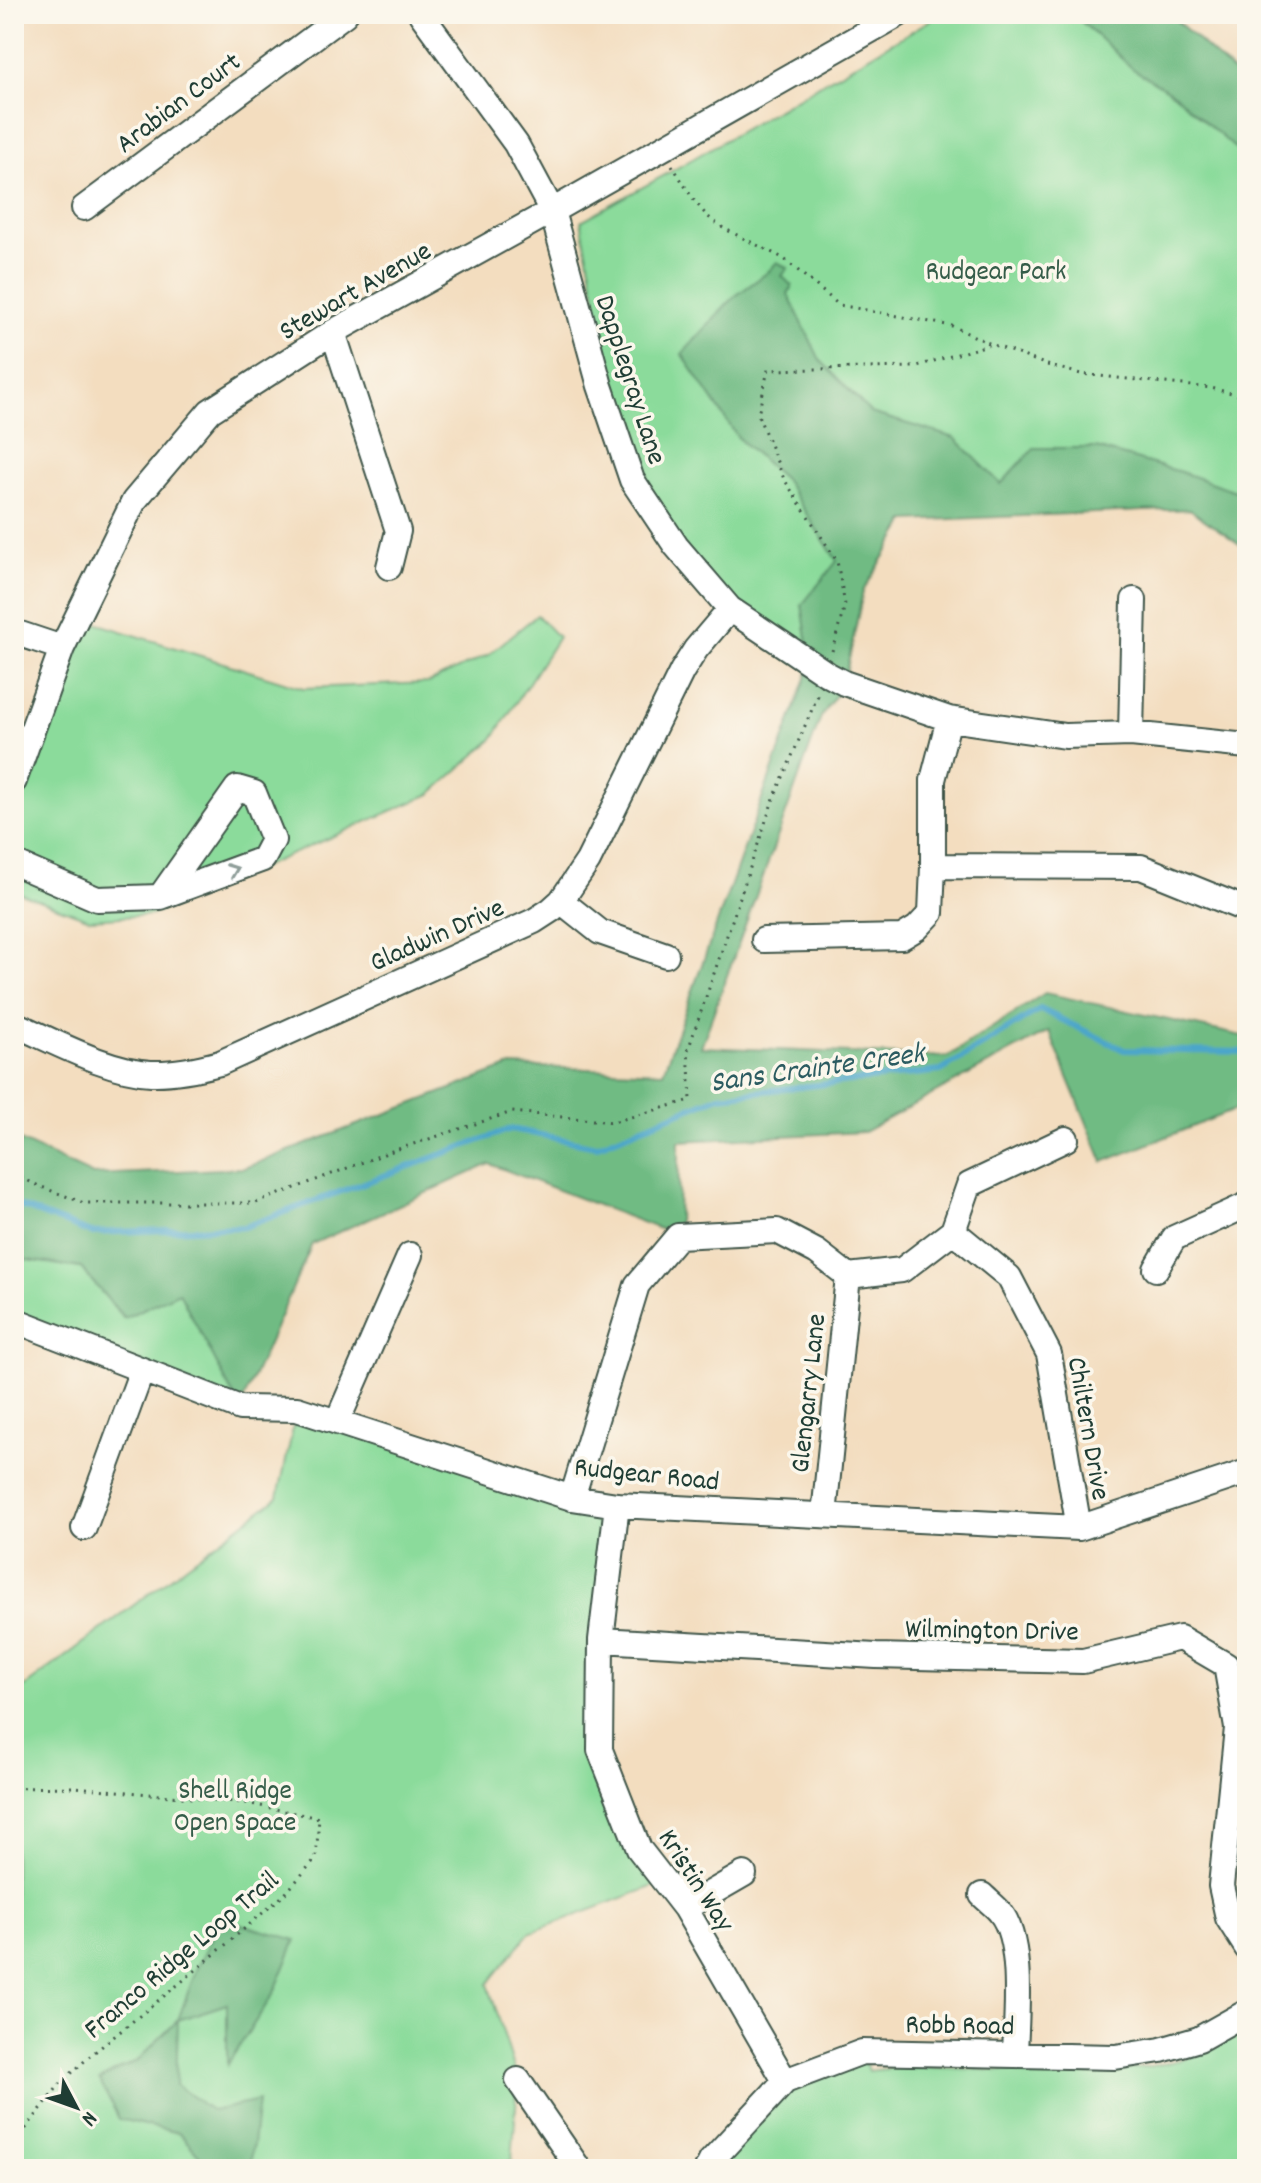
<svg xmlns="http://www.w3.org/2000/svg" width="1261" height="2183" viewBox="0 0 1261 2183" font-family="Dekko,sans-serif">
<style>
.green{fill:#8bdb9b;stroke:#558c68;stroke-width:2}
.forest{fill:#70bb83;stroke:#487c5c;stroke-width:2}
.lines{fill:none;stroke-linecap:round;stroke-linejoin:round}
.stream{stroke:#4ca6ca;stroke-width:6}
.minor-casing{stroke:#3f5549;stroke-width:28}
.path{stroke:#3f5549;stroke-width:3;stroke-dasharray:2 6;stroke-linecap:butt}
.minor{stroke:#fff;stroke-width:24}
.oneway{stroke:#8f9e9a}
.labels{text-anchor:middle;stroke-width:7;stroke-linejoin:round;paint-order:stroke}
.street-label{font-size:28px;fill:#1f3d34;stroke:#fbf7ec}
.park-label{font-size:28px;fill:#355d49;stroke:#fbf7ec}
.water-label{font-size:30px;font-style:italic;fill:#2c5c61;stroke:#fbf7ec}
</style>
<rect width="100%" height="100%" fill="#fbf7ec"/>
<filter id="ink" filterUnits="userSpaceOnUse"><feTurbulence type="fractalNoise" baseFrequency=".0125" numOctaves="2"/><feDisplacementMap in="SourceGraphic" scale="16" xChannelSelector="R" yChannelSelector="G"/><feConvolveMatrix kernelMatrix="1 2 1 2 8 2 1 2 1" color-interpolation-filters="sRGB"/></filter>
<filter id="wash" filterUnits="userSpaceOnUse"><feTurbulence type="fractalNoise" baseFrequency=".006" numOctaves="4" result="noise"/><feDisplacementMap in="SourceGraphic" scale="32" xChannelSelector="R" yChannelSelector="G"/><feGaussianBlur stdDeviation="1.8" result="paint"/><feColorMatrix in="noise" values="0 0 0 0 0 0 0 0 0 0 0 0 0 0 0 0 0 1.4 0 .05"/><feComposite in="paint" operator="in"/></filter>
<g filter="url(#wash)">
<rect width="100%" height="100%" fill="#f3ddbf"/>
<path class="green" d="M941 14H1169L1247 85V549L1189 509 907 520 863 591 844 683 730 609 632 480 581 221 665 175Z
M537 615 558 637 492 740 431 794 151 915 90 919 14 891V781L77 617 303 688 428 683 488 655Z
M15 1258 81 1268 124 1318 179 1291 240 1408 14 1320Z
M297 1410 617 1505 600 1750 665 1882 529 1933 488 1984 518 2080 512 2160 494 2169H14V1695L278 1497Z
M1247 2027V2169H707L785 2081 862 2052 868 2071C884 2069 901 2067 917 2067 1017 2068 1164 2093 1247 2027Z"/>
<path class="forest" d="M1073 14H1169L1247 85V159L1174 94 1133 69Z
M777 262 788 268 782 276 792 286 788 294 820 360 871 413 955 438 1001 484 1034 448H1096L1181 472 1247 495V549L1189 509 906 521 863 591 844 683 821 717 701 1047 947 1057 1045 993 1247 1037V1105L1103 1162 1049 1031 864 1132 679 1141 678 1236 490 1164 312 1244 240 1408 179 1292 124 1318 81 1268 14 1258V1138L93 1175 244 1168 511 1066 663 1072 811 664 802 605 837 561 784 479 739 439 682 354 734 297 768 272Z
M221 1918 296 1940 274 1993 227 2065V2004L178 2020 176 2085 212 2111 258 2101 251 2161 208 2165 179 2133 119 2119 99 2080 138 2060 178 2020 196 1970Z"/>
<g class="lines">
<path class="stream" d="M14 1204 91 1233 244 1227 511 1129 596 1146 720 1096 941 1071 1040 1009 1124 1050 1247 1052"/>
</g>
</g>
<g filter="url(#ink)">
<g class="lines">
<defs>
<path id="minor" d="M421 14 516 144 552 211 600 386 632 480 676 546 730 609 827 674 844 683 949 719 1065 736 1131 734 1247 746
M84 208 345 14
M333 332 398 531 389 567
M14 632 62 648
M1131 734 1134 600
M14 781 62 648 134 501 210 411 333 332 552 211 899 14
M14 863 97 899 160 897 263 859 273 840 254 793 237 788 160 897
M933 866 1141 867 1247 910
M561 901 600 932 666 955
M764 940 902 937 917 928 931 913 933 866V780L949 719
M14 1024C54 1041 107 1071 151 1073 174 1074 197 1069 220 1063L534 921 551 910 561 901 588 861 682 671 696 649 730 609
M953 1231 1009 1277 1049 1354 1079 1528
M1156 1269 1174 1238 1247 1205
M14 1320 240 1408 297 1409 572 1498 617 1505 1079 1528 1247 1472
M337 1422 410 1255
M572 1498 637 1285 678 1236 777 1231 817 1252 848 1276 902 1270 953 1231 969 1185 1066 1139
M617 1505 601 1640 600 1750 639 1849 685 1908 785 2081
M824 1515 848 1276
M84 1528 142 1370
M601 1640 876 1656 1083 1661 1180 1638 1226 1665 1237 1728 1221 1886 1228 1918 1247 1948
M982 1895C988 1901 995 1906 1000 1912 1024 1941 1016 2018 1015 2054
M685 1908 744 1874
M518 2080 579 2169
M707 2169 711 2161 785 2081 862 2052 1115 2057 1161 2050 1199 2039 1247 2012"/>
</defs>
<use href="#minor" class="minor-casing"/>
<path class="path" d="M672 165 693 199 707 216 723 228 783 258 839 305 952 326 991 344 1047 365 1081 374 1211 388 1247 397
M832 651 845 605 837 561 784 479 758 415 768 370 914 367 991 344
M14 1174 39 1186 84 1203H256L392 1151 512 1112 613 1122 691 1100 688 1050 772 803 819 693
M14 1788 75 1787 246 1803 319 1818 316 1858 285 1894 196 1970 90 2056 60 2084 24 2131 18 2169"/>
<use href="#minor" class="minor"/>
</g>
<defs><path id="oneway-chevron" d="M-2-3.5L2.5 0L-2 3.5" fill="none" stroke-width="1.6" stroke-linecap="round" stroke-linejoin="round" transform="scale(2)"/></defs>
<use class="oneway" href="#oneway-chevron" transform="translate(233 870) rotate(-21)"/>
</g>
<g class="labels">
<g class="street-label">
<text transform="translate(177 101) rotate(-37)" y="10">Arabian Court</text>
<text transform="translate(354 289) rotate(-30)" y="10">Stewart Avenue</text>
<text transform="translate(633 379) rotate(72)" y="10">Dapplegray Lane</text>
<text transform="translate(436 933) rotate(-24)" y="10">Gladwin Drive</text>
<text transform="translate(806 1393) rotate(-84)" y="10">Glengarry Lane</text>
<text transform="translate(1091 1428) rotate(80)" y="10">Chiltern Drive</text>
<text transform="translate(647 1472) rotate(6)" y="10">Rudgear Road</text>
<text transform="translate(992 1628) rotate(1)" y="10">Wilmington Drive</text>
<text transform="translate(698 1879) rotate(57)" y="10">Kristin Way</text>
<text transform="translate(180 1953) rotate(-40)" y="10">Franco Ridge Loop Trail</text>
<text transform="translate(960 2023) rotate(1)" y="10">Robb Road</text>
</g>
<g class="park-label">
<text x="996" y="279">Rudgear Park</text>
<text x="235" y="1798">Shell Ridge<tspan x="235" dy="32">Open Space</tspan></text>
</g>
<g class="water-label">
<text transform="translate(817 1066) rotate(-8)" y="10">Sans Crainte Creek</text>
</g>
</g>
<rect width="1261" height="2183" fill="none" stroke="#fbf7ec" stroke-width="48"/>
<g transform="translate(76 2107) rotate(131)" stroke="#fbf7ec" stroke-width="6" paint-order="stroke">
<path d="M0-6L14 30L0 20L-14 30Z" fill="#1f3d34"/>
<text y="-12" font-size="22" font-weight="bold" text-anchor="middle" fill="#1f3d34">N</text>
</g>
</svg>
